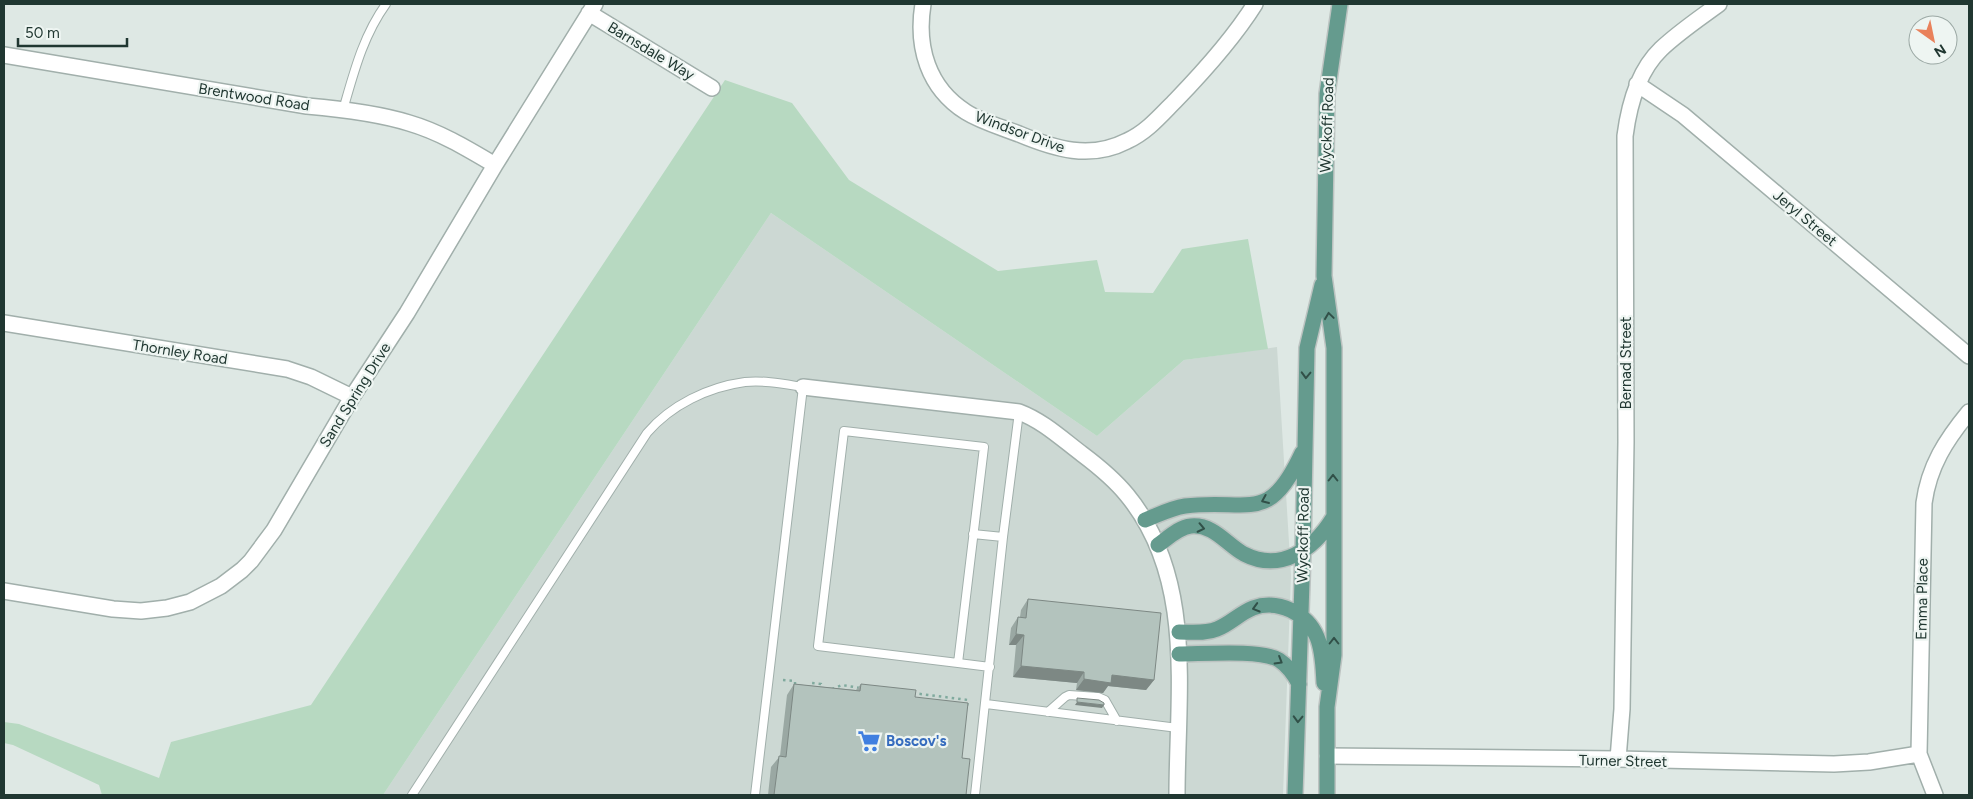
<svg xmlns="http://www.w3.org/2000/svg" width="1973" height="799" viewBox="0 0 1973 799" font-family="Figtree,sans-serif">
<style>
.built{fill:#ccd8d3}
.green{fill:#b7d9c1}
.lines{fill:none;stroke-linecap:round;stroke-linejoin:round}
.lane-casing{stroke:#a1afab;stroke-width:10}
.street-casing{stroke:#a1afab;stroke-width:18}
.primary-casing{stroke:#bcc3c1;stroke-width:18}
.path{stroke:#80aa9e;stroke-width:2.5;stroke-dasharray:2.5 4;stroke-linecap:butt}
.lane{stroke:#fff;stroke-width:8}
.street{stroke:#fff;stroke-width:15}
.primary{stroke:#659b8e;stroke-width:15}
.wall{fill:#9aa8a3}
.shaded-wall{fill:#7d8884}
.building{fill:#b3c3bd;stroke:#7d8884}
.oneway{stroke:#315048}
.labels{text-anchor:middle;stroke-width:4.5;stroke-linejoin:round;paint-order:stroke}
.street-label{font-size:15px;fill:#203731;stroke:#eef5f2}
.shop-label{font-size:15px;font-weight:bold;fill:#366cbe;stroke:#eef5f2;text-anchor:start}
</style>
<rect width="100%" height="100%" fill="#dee8e4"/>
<path class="built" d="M771 213 1097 436 1184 360 1277 347 1291 575 1283 795H383Z"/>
<path class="green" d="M725 80 792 103 849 180 998 271 1097 260 1105 292 1153 293 1182 249 1248 239 1268 349 1184 360 1097 436 771 213 383 795H102L99 785 13 745 4 743V722L19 724 159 778 171 742 311 705Z"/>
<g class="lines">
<defs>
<path id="lane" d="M343 110C354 72 363 36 386 4
M973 534 1003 537
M958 663 984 447 844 431 818 646 958 663 990 667
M986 704 1178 728
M1048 712 1065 697 1069 695 1098 697 1105 700 1117 721
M412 795 647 433C671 405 708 387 745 382 764 380 784 384 803 387L755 795
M975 795 1003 537 1019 412"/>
<path id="street" d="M923 4C916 47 928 88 966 112 982 122 1001 127 1019 134 1055 149 1090 160 1127 141 1147 132 1161 115 1176 100 1205 70 1233 39 1255 4
M589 13 712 88
M4 55 307 106C341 109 377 113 409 123 440 132 468 149 495 165
M1637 84 1683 115 1969 356
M4 323 287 369 311 377 352 397
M803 387 1019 412C1043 421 1062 439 1082 454 1098 466 1114 479 1127 495 1196 579 1177 694 1177 795
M4 591 113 609 141 611 167 608 190 602 221 586 242 570 251 561 274 530 352 397 407 313 495 165 595 4
M1327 756 1618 759 1834 764 1869 762 1919 754
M1618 759 1622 709 1626 442 1625 136C1629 105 1638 71 1661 49 1679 32 1700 18 1719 4
M1935 795 1919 754 1924 503C1929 466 1946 440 1969 412"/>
<path id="primary" d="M1145 520C1158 515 1171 508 1185 506 1250 498 1268 526 1302 453
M1158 545C1168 538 1179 527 1191 526 1214 524 1226 544 1244 554 1281 573 1314 549 1333 518
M1179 632C1191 632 1205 634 1217 629 1230 624 1240 613 1253 608 1278 599 1307 613 1317 637 1323 651 1323 668 1324 683
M1179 654C1203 654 1260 649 1279 660 1288 666 1294 674 1299 684
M1295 795 1303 551 1307 348 1322 285
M1327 795V707L1334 655V348L1324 276 1327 94 1340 4"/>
</defs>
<use href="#lane" class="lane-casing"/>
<use href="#street" class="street-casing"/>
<use href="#primary" class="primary-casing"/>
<path class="path" d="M783 680 795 681V685
M809 688 811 683 821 684V689
M832 689 842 685 860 688
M913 693 968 700 967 706"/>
<use href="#lane" class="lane"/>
<use href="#street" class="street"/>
<use href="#primary" class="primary"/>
</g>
<path class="wall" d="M1028 599 1154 680 1146 690 1108 686 1103 693 1076 690 1077 683 1013 677 1016 645H1009L1011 628 1018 617H1020L1021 610Z
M794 684 856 690 861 684 915 697 962 758 966 795H768L771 767 780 756 787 695Z"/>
<path class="shaded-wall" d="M1016 634 1024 635 1016 645H1009Z
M1021 666 1084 672 1077 683 1013 677Z
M1112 675 1154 680 1146 690 1108 686 1103 693 1076 690 1084 679Z
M1077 702 1104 705 1102 708 1075 705Z"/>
<path class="building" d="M1028 599 1161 613 1154 680 1112 675 1111 683 1084 679V672L1021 666 1024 635 1016 634 1018 617 1026 618Z
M794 684 860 691 861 684 916 690 915 697 968 703 962 758 970 759 966 795H774L779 756 786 757Z
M1077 698 1099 700 1104 703V705L1077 702Z"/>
<defs><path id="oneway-chevron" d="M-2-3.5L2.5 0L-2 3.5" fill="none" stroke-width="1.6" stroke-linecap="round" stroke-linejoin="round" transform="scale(1.25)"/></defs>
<g class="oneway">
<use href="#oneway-chevron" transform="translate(1329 316) rotate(-98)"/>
<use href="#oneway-chevron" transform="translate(1306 375) rotate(92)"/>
<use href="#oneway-chevron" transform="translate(1333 478) rotate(-90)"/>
<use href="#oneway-chevron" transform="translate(1265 500) rotate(157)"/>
<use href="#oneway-chevron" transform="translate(1201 528) rotate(12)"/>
<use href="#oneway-chevron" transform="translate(1256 608) rotate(164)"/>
<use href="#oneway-chevron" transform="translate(1334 641) rotate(-90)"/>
<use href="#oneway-chevron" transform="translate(1279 661) rotate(31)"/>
<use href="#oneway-chevron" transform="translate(1298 719) rotate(92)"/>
</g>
<defs>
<symbol id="supermarket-bare" viewBox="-9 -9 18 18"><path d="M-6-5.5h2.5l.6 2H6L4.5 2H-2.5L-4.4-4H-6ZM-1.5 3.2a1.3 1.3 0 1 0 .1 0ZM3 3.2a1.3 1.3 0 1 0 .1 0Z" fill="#3f7fe0" stroke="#eef5f2" stroke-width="2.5" paint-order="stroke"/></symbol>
</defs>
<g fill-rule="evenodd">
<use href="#supermarket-bare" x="853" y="725" width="32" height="32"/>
</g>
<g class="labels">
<g class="street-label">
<text transform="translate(651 51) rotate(31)" y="5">Barnsdale Way</text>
<text transform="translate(254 97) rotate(9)" y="5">Brentwood Road</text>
<text transform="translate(1327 125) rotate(-88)" y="5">Wyckoff Road</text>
<text transform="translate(1020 132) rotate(20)" y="5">Windsor Drive</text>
<text transform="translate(1805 218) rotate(40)" y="5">Jeryl Street</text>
<text transform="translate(180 352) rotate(9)" y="5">Thornley Road</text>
<text transform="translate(1626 363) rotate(-90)" y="5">Bernad Street</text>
<text transform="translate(355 395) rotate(-58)" y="5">Sand Spring Drive</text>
<text transform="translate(1303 535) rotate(-89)" y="5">Wyckoff Road</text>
<text transform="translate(1922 599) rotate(-89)" y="5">Emma Place</text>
<text transform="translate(1623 761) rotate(1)" y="5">Turner Street</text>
</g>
<g class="shop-label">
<text x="886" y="746">Boscov's</text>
</g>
</g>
<rect width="1973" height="799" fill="none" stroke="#203731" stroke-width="10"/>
<g transform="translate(1933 40) rotate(147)"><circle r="24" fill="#eef5f2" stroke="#9ca9a5"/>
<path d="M0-4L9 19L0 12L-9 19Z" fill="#e9815b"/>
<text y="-8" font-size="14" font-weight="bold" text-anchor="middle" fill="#203731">N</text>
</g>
<path d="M18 38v8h109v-8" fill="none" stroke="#203731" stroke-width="2.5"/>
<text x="25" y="38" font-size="15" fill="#203731" stroke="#eef5f2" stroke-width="4" paint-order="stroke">50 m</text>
</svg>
